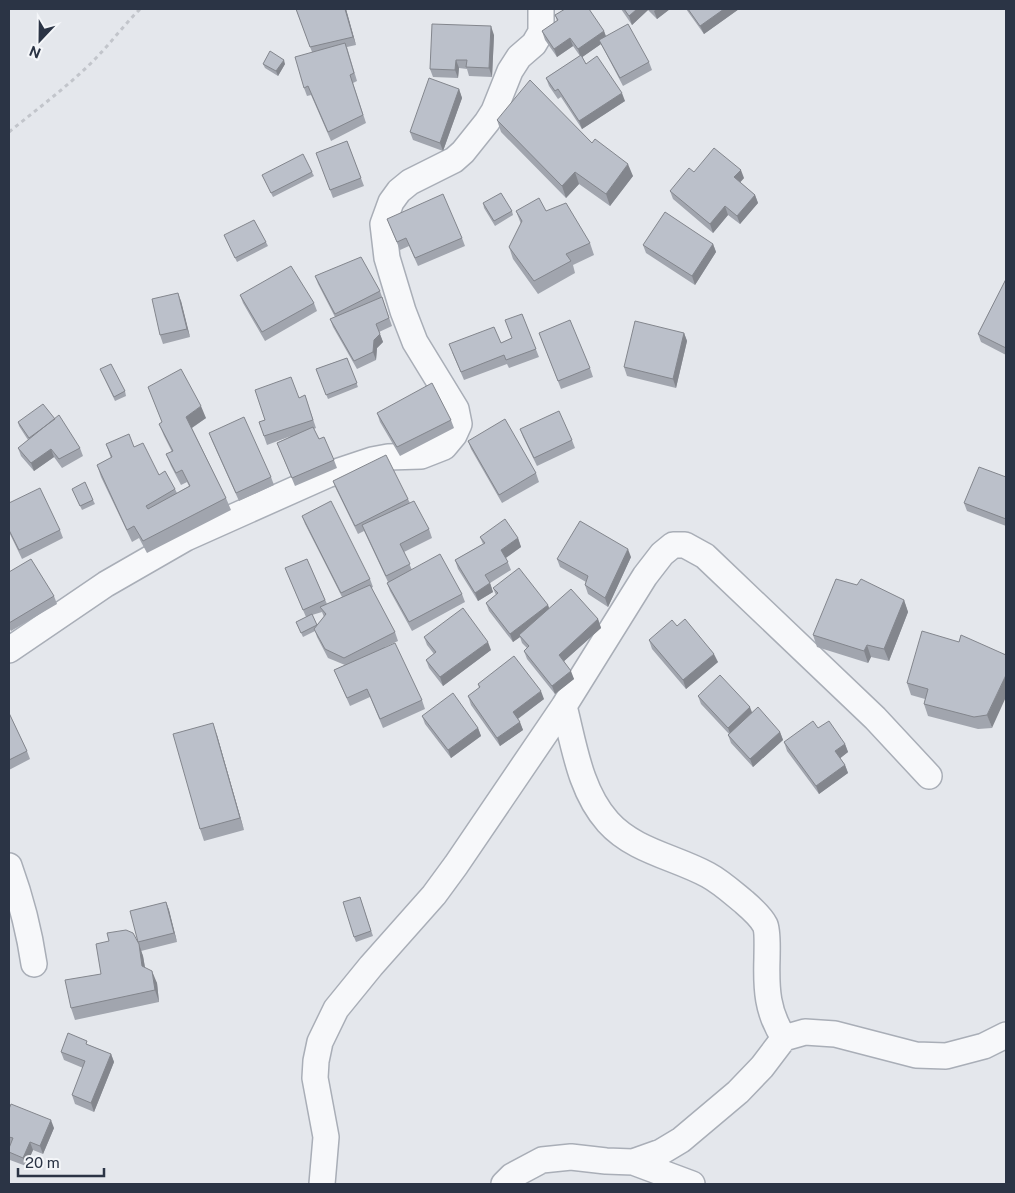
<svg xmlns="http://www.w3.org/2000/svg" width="1015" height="1193" viewBox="0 0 1015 1193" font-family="'Public Sans',sans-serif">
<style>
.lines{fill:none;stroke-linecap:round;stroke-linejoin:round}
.street-casing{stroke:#a9aeb7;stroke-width:28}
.path{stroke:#c2c5cb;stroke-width:3;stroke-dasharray:4 4;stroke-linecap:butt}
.street{stroke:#f7f8fa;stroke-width:25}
.wall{fill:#a1a5ae;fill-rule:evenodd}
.shaded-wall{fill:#83868d}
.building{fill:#bbc0ca;stroke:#83868d}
</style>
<rect width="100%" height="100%" fill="#e4e7ec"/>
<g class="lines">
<defs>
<path id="street" d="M9 650 106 584 186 538 327 475 372 460 388 457 421 456 444 447 454 435 459 424 456 409 415 342 403 311 387 258 383 224 391 202 399 191 410 182 454 160 463 152 487 122 494 111 510 71 519 57 534 44 541 32V9
M564 706C574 745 580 791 608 822 634 851 675 857 708 875 721 882 733 893 744 902 751 908 761 917 765 925 768 931 767 950 767 958 766 989 767 1012 784 1038
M9 866C21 899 29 930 34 964
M633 1162 692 1184
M322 1184 326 1137 315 1078 316 1061 320 1042 336 1009 371 966 434 895 456 865 564 706 645 576 662 554 673 545H685L705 556 875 718 929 776
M504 1184 512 1176 542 1160 571 1157 606 1161 633 1162 661 1152 681 1140 738 1092 762 1067 784 1038 805 1032 835 1034 916 1055 946 1056 984 1046 1006 1035"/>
</defs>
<use href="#street" class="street-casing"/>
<path class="path" d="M9 132C36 110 63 90 88 66 107 48 122 27 140 9"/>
<use href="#street" class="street"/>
</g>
<path class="wall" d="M296 9H346L356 45 347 47 357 81 353 83 366 123 331 141 311 95 307 96 304 88 312 52Z
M621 9H670L657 19 648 10 632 25Z
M686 9H739L704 34Z
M555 15 604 31 606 36 649 62 652 70 623 86 601 44 582 57 586 64 625 101 582 129 561 97 558 99 549 86 546 78 580 56 573 46 557 57 545 40 542 31 557 21Z
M494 35 492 77 469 76 467 69 459 68 458 78 433 77 430 69Z
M263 64H285L278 76 265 68Z
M459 89 462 98 443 151 413 140 410 132Z
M497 120 592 143 633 176 610 206 579 184 566 198 501 132Z
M347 141 364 186 333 198 316 153Z
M312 172 314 176 273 197 262 175Z
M694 172 744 178 740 182 755 195 758 203 740 224 728 215 713 233 673 199 670 191Z
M483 203 512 211 513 215 495 226 484 208Z
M516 211H546L590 243 594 255 573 265 575 273 538 294 513 259 509 247 521 224Z
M387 219 462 238 465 246 418 266 409 246 400 250Z
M224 235 266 242 268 246 237 262Z
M713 244 716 252 695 285 646 253 643 245Z
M315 276 380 291 392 326 379 332 383 342 377 348 376 360 357 369 333 327 330 319 335 317 318 284Z
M1006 279V355L981 342 978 334Z
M240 295 314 303 317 311 265 341 243 303Z
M181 301 190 337 163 344 160 335Z
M522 314 539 357 509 368 507 364 464 380 452 352 501 343 512 338Z
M539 333 590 368 593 377 561 389Z
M684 333 687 341 676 388 627 376 624 367Z
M347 358 358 387 328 399 316 369Z
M100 369 125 391 126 396 115 401Z
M148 387 206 418 192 428 226 498 231 510 147 553 139 538 132 542 101 477 97 465 111 458 106 444 134 447 159 475 175 489 177 493 189 486 187 482 181 485 171 466 166 454 172 452 164 436 159 424 162 422Z
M305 395 316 428 314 429 319 439 334 460 337 468 295 486 277 443 291 436 267 445 259 422 265 420 299 398Z
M377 413 451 420 454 428 400 456 380 422Z
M55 419 80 448 83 456 62 468 54 457 34 471 21 456 18 448 28 440 19 426 18 422Z
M520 429 572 440 575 448 537 466 523 437Z
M209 433 271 477 274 485 239 501 212 441Z
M468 441 536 473 539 482 502 503 471 449Z
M1006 477V526L967 511 964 503Z
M333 481 408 499 410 503 429 529 432 538 404 552 412 570 462 594 465 602 412 631 390 591 387 583 388 582 364 531 358 534 336 489Z
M72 489 93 500 95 504 82 510Z
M9 503 60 530 63 538 22 559 9 532Z
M302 516 370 579 373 587 371 588 395 632 398 641 385 647 422 700 425 709 383 728 370 697 350 706 334 670 345 665 328 658 317 637 315 631 303 637 296 622 306 617 285 568 307 559 327 604 342 597 305 524ZM322 612 324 617 317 625 312 615Z
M480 537 518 538 521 547 506 558 511 570 490 583 493 592 478 601 458 569 455 560 483 544Z
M631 557 608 607 588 594 585 585 586 582 560 567 557 559Z
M9 572 54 596 57 604 11 631 9 628Z
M493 588 548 605 549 608 598 619 601 628 564 661 574 679 555 694 527 659 524 651 527 648 522 643 520 637 513 642 489 611 486 603 496 595Z
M904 600 908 612 889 661 871 657 868 663 817 647 813 635Z
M677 626 718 662 686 689 652 649 649 640Z
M961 635 992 728 978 729 928 716 924 704 925 699 911 695 907 683 959 642Z
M424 637 491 650 443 686 429 668 426 660 434 654 427 645Z
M478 684 544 699 518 719 523 730 500 746 471 705 468 696 479 688Z
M698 696 752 712 780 732 783 740 753 767 731 743 728 735 729 734 701 704Z
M9 713 27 751 30 759 9 770Z
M422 716 478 728 481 736 451 758 425 724Z
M818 728 845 744 848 752 840 758 845 765 848 773 819 794 787 751 784 742Z
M217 735 244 830 204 841 200 829Z
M360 897 373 936 356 942 354 937Z
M166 902 169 910 177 942 141 951 143 956 145 968 157 983 159 1002 75 1020 71 1008 101 974 109 941 138 942Z
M89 1045 111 1054 114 1062 94 1112 75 1104 72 1095 83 1068 64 1060 61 1052Z
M9 1109 54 1128 43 1154 33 1150 26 1166 10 1160 9 1155V1148L10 1144H9Z"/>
<path class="shaded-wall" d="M345 9H346L356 45 353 37Z
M637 9H647L648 10 632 25 629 16Z
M657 9H670L657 19 654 11Z
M724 9H739L704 34 700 26Z
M491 26 494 35 492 77 489 68Z
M604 31 607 40H599L601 44 581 58 578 49Z
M570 38 573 46 557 57 554 49Z
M284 60 285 64 278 76 276 71Z
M456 60 459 68 458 78 455 70Z
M459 89 462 98 443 151 440 143Z
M622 93 625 101 582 129 579 121Z
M628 164 633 176 610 206 606 194Z
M741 170 744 178 737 186 734 177Z
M575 172 579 184 566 198 562 186Z
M755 195 758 203 740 224 737 216Z
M725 206 728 215 713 233 710 224Z
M713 244 716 252 695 285 692 276Z
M178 293 181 301 190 337 187 329Z
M684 333 687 341 676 388 673 379Z
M380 334 383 342 377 348 376 360 373 352 374 340Z
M201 406 206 418 190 429 186 417Z
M51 449 54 457 34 471 31 463Z
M518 538 521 547 504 559 501 550Z
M628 549 631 557 608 607 605 598Z
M490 583 493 592 478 601 475 593Z
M904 600 908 612 889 661 884 649Z
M548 605 551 614 519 635 520 637 513 642 510 634Z
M598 619 601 628 562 663 559 655Z
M488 642 491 650 443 686 440 677Z
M867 645 871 657 868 663 864 651Z
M714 654 718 662 686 689 683 680Z
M571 671 574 679 555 694 552 686Z
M1006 675V697L992 728 987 715Z
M541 691 544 699 516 720 513 712Z
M750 707 753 715 731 736 728 728Z
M520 722 523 730 500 746 497 738Z
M213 723 217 735 244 830 240 818Z
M478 728 481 736 451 758 448 750Z
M780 732 783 740 753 767 750 759Z
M845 744 848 752 838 760 835 751Z
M845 765 848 773 819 794 816 786Z
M166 902 169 910 177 942 174 933Z
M139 944 143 956 147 979 142 966Z
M152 971 157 983 159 1002 155 990Z
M111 1054 114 1062 94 1112 91 1103Z
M51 1120 54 1128 43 1154 40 1146Z
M30 1142 33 1150 26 1166 23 1158Z"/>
<path class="building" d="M296 9H345L353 37 310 47Z
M565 9H589L604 31 578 49 570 38 554 49 542 31 558 20 555 15Z
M624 9H637L629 16Z
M688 9H724L700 26Z
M432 24 491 26 489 68 466 67 467 60H456L455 70 430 69Z
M628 24 649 62 620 78 599 40Z
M345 43 354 73 350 75 363 115 328 132 308 86 304 88 295 57Z
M270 51 284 60 276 71 263 64Z
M581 55 586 64 597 56 622 93 579 121 558 89 555 91 546 78Z
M429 78 459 89 440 143 410 132Z
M530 80 592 143 595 139 628 164 606 194 575 172 562 186 497 120Z
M347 141 361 178 330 190 316 153Z
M714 148 741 170 734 177 755 195 737 216 725 206 710 224 670 191 689 168 694 172Z
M303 154 312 172 271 193 262 175Z
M501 193 512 211 494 221 483 203Z
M443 194 462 238 415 258 406 238 397 242 387 219Z
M539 198 546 211 566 203 590 243 566 254 571 261 534 281 509 247 522 221 516 211Z
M665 212 713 244 692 276 643 245Z
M254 220 266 242 235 258 224 235Z
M361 257 380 291 335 314 315 276Z
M291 266 314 303 262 332 240 295Z
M1006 279V348L978 334Z
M178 293 187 329 160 335 152 299Z
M382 297 389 318 376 324 380 334 374 340 373 352 354 361 330 319Z
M522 314 536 349 506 360 504 355 461 372 449 344 494 327 501 343 512 338 505 320Z
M570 320 590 368 558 381 539 333Z
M635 321 684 333 673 379 624 367Z
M347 358 357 383 326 395 316 369Z
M111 364 125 391 114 397 100 369Z
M181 369 201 406 186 417 226 498 143 541 134 526 127 530 97 465 112 457 106 444 129 434 134 447 143 443 159 475 165 471 175 489 146 506 148 509 190 486 182 470 176 473 166 454 173 451 159 424 162 422 148 387Z
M291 377 299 398 305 395 313 420 264 436 259 422 265 420 255 390Z
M432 383 451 420 397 447 377 413Z
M43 404 55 419 29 438 18 422Z
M559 411 572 440 534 458 520 429Z
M59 415 80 448 59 459 51 449 31 463 18 448Z
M244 417 271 477 236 493 209 433Z
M505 419 536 473 499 495 468 441Z
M313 427 319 439 324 437 334 460 292 478 277 443Z
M386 455 408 499 355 526 333 481Z
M979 467 1006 477V519L964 503Z
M85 482 93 500 80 506 72 489Z
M40 488 60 530 19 550 9 530V503Z
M331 501 370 579 341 593 302 516Z
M414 501 429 529 400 544 410 564 386 576 362 525Z
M505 519 518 538 501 550 508 562 485 575 490 583 475 593 455 560 485 543 480 537Z
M580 521 628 549 605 598 585 585 588 576 557 559Z
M440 554 462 594 409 622 387 583Z
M31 559 54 596 9 623V572Z
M307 559 325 600 303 610 285 568Z
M519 568 548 605 510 634 486 603 498 593 493 588Z
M836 579 857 585 861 579 904 600 884 649 867 645 864 651 813 635Z
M370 585 395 632 344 658 325 649 314 629 326 614 320 607Z
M571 589 598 619 559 655 571 671 552 686 524 651 529 646 519 635Z
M463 608 488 642 440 677 426 660 436 652 424 637Z
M312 614 317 625 301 633 296 622Z
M685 619 714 654 683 680 649 640 672 620 677 626Z
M922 631 959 642 961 635 1006 655V675L987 715 974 717 924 704 928 689 907 683Z
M395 643 422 700 380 719 367 689 347 698 334 670Z
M514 656 541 691 513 712 520 722 497 738 468 696 480 687 478 684Z
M720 675 750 707 728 728 698 696Z
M453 693 478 728 448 750 422 716Z
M758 707 780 732 750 759 728 735Z
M9 713 27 751 9 760Z
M813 721 818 728 829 721 845 744 835 751 845 765 816 786 784 742Z
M213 723 240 818 200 829 173 734Z
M360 897 371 931 354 937 343 902Z
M166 902 174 933 138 942 130 911Z
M126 930 133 933 139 944 142 966 152 971 155 990 71 1008 65 980 101 974 96 944 109 941 107 933Z
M68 1033 87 1041 86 1044 111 1054 91 1103 72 1095 85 1061 61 1052Z
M11 1104 51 1120 40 1146 30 1142 23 1158 9 1152V1148L13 1138 9 1137V1109Z"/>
<rect width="1015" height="1193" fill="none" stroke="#2b3445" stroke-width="20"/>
<g transform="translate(40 40) rotate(202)" stroke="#f4f6f9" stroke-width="4" paint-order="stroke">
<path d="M0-4L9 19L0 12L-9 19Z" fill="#2b3445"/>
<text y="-8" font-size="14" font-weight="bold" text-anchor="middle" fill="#2b3445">N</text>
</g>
<path d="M18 1168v8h86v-8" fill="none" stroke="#2b3445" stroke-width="2.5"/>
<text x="25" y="1168" font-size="15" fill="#2b3445" stroke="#f4f6f9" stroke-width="4" paint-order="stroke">20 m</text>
</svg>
